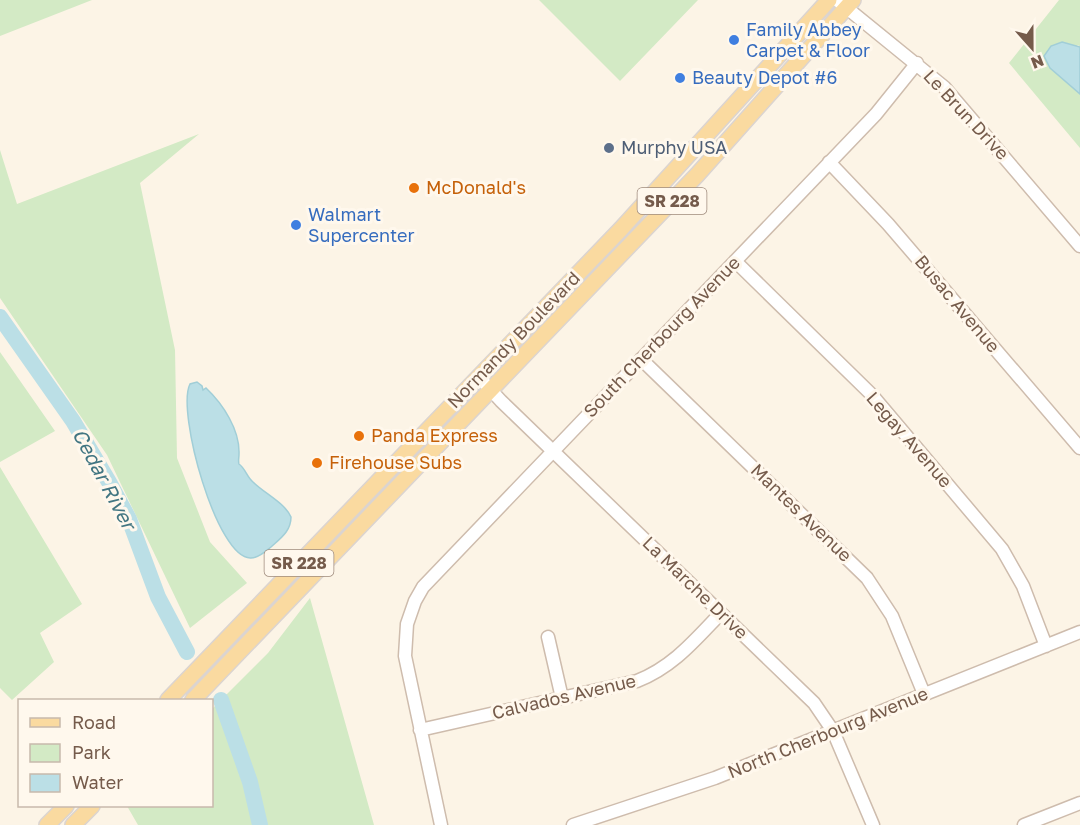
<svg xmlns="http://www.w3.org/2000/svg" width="1080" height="825" viewBox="0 0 1080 825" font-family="'Golos Text',sans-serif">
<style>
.green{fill:#d3eac5}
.water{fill:#bbdfe6;stroke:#a1ced7;stroke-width:1.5}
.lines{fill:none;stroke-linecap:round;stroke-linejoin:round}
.river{stroke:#bbdfe6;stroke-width:16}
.minor-casing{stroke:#cebcad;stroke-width:15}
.major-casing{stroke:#dbd4d0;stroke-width:18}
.minor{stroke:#fff;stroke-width:12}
.major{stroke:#fadaa0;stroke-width:15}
.shop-dot{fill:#3f7fe0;stroke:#fff8ed;stroke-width:2}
.service-dot{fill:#5c6f8a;stroke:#fff8ed;stroke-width:2}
.food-dot{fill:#e8710a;stroke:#fff8ed;stroke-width:2}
.labels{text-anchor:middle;stroke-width:6;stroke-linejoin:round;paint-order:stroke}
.shield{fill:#fff8ed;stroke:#9e8a7c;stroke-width:1.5}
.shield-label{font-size:16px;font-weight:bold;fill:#755b4b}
.shop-label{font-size:18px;fill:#366cbe;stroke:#fff8ed;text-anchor:start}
.street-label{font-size:18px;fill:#755b4b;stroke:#fff8ed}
.service-label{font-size:18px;fill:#4e5e75;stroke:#fff8ed;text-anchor:start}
.food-label{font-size:18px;fill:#c56008;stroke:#fff8ed;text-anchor:start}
.water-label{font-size:20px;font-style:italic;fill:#427682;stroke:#fff8ed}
</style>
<rect width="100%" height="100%" fill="#fcf4e6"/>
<path class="green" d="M0 0H92L0 36Z
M539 0H698L620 81Z
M1059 0H1080V47L1078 45 1050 68 1080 94V148L1009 63Z
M199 134 140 183 175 350 177 458 210 542 247 583 190 628 107 455 0 298V150L17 204Z
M0 352 55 431 0 462Z
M0 467 82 604 40 633 54 662 12 700 0 688Z
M310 598 374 825H138L127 806H212V709L268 653Z"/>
<path class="water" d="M1062 42 1080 47V94L1050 68 1044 56 1051 46Z
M197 382 202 386 203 390 206 388C223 404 240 430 239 454 239 458 238 461 239 464 245 468 247 477 253 482 264 493 285 503 291 517 291 531 281 538 271 547 266 551 259 558 251 558 217 560 176 411 190 384Z"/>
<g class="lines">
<path class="river" d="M0 317 73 421 109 482 129 519 158 597 187 652
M221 700 250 782 260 825"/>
<defs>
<path id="minor" d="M837 0 944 87 1080 246
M829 162 888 224 1080 448
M735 261 872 395 1002 549 1023 586 1046 646
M641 359 867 578 892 616 924 694
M479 377 501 401 814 703 833 731 873 825
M548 637 562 698
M420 730 637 681C673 667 695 640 721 613
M441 825 405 656 407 624 415 601 423 587 876 114 917 63
M573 825 715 778 1080 632
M1024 825 1080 803"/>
<path id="major" d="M168 700 621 229 829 0
M193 700 697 175 853 0
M47 825 66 806
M73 825 92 806"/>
</defs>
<use href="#minor" class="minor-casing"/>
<use href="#major" class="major-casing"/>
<use href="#minor" class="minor"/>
<use href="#major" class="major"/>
</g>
<g class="shop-dot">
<circle cx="734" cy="40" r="6"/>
<circle cx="680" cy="78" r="6"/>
<circle cx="296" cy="225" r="6"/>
</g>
<circle class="service-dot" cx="609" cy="148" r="6"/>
<g class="food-dot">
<circle cx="414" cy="188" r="6"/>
<circle cx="359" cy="436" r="6"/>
<circle cx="317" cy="463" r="6"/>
</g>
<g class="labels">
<g class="shield">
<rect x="637.5" y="188" width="69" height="26" rx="4.5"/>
<rect x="264.5" y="550" width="69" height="26" rx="4.5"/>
</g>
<g class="shield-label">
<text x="672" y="207">SR 228</text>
<text x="299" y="569">SR 228</text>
</g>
<g class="shop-label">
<text x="746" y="36">Family Abbey<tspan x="746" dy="21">Carpet &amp; Floor</tspan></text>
<text x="692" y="84">Beauty Depot #6</text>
<text x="308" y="221">Walmart<tspan x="308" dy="21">Supercenter</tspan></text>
</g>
<g class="street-label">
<text transform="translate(966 115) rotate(47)" y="6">Le Brun Drive</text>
<text transform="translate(957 304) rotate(50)" y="6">Busac Avenue</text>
<text transform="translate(662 337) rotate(-46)" y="6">South Cherbourg Avenue</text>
<text transform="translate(514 340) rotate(-46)" y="6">Normandy Boulevard</text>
<text transform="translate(909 440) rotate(49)" y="6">Legay Avenue</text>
<text transform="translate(801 513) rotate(44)" y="6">Mantes Avenue</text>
<text transform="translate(695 588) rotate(44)" y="6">La Marche Drive</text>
<text transform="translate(564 697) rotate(-13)" y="6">Calvados Avenue</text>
<text transform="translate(828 733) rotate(-22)" y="6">North Cherbourg Avenue</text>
</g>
<g class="service-label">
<text x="621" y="154">Murphy USA</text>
</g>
<g class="food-label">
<text x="426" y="194">McDonald's</text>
<text x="371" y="442">Panda Express</text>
<text x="329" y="469">Firehouse Subs</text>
</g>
<g class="water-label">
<text transform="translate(104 479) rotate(62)" y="7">Cedar River</text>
</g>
</g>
<rect x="18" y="699" width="195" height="108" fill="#fff8ed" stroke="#c8b9ac" stroke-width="1.5"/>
<rect x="30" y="718" width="30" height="9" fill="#fadaa0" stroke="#c8b9ac" stroke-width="1.5"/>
<text x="72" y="729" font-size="18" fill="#755b4b">Road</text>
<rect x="30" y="744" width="30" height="18" fill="#d3eac5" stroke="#c8b9ac" stroke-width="1.5"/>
<text x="72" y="759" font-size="18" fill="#755b4b">Park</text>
<rect x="30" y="774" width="30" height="18" fill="#bbdfe6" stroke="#c8b9ac" stroke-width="1.5"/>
<text x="72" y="789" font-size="18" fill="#755b4b">Water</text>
<g transform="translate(1032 48) rotate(159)" stroke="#fff8ed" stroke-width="4.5" paint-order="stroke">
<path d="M0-4.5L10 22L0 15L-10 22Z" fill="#755b4b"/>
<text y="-9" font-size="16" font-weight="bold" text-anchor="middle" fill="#755b4b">N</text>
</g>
</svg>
